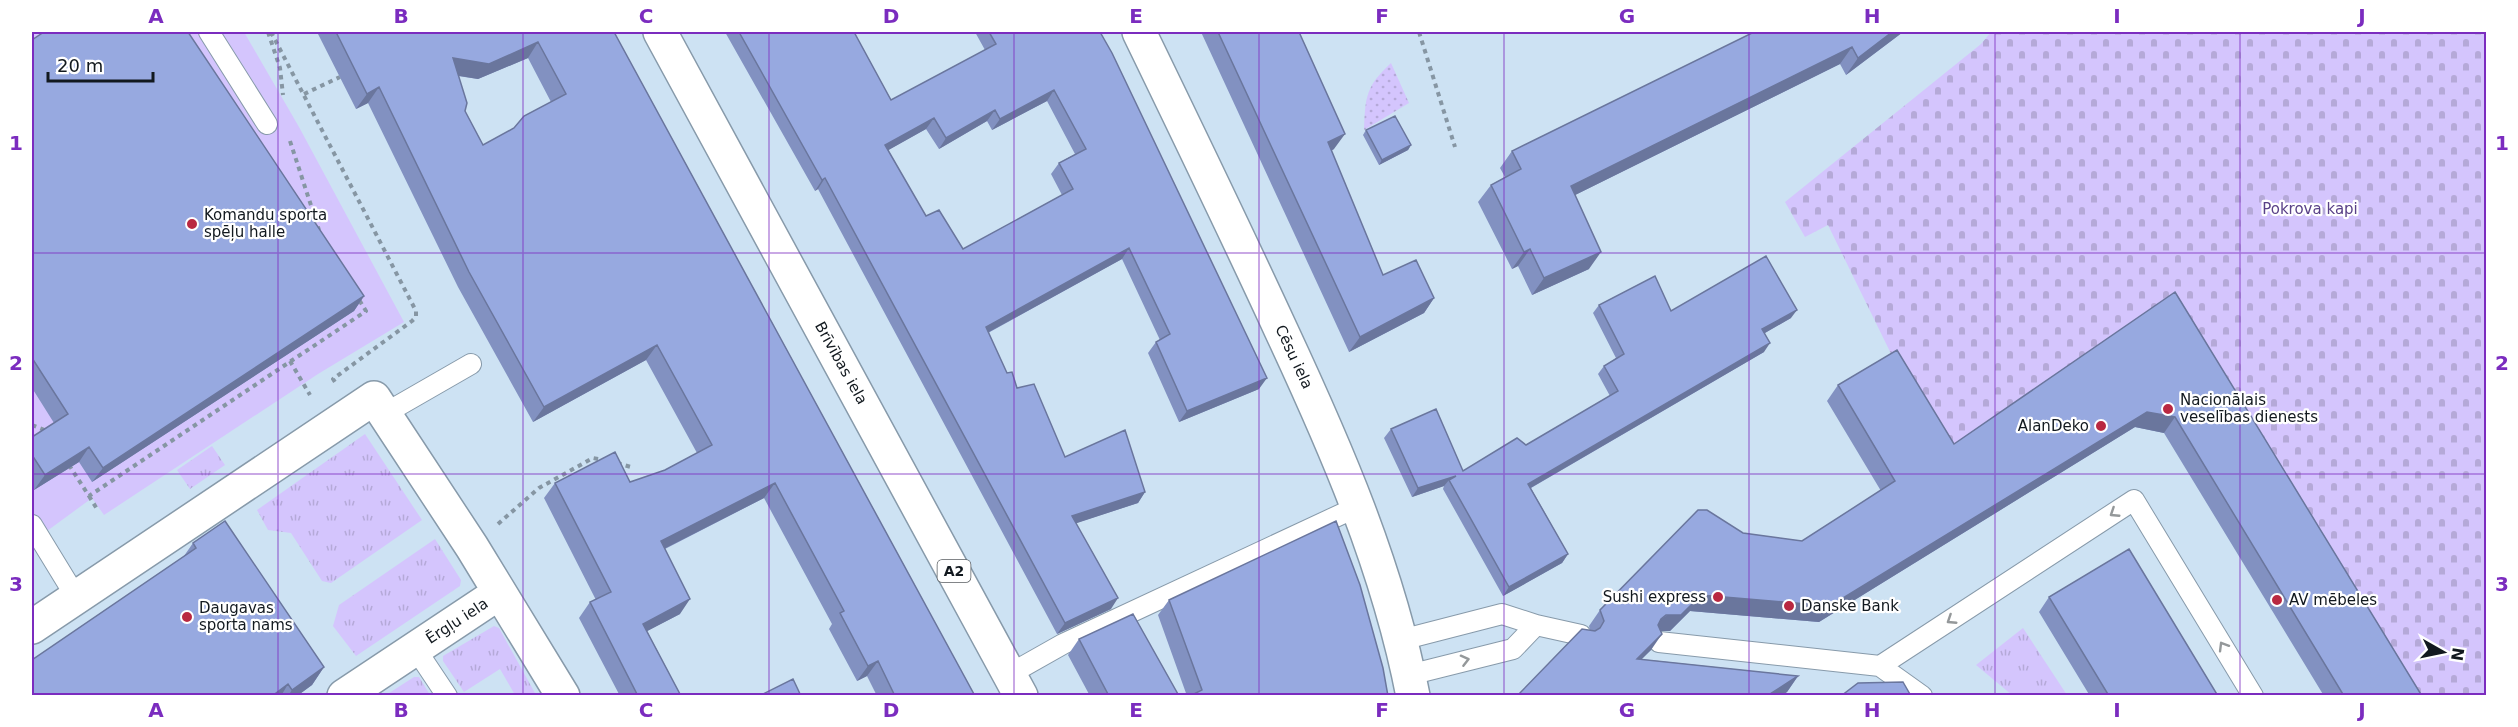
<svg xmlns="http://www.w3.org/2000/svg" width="2518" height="727" viewBox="0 0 2518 727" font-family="'DejaVu Sans',sans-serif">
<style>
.grass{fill:url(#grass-tufts)}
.cemetery{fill:url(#cemetery-stones)}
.park{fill:url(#park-dots)}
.pitch{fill:#d4c5fd}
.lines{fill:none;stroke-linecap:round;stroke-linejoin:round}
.lane-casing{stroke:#879aaa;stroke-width:22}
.street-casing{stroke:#879aaa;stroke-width:36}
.highway-casing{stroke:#879aaa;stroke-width:36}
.path{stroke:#8696a3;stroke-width:4;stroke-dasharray:4.5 4.5;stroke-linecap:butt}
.lane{stroke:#fff;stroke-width:20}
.street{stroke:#fff;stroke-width:33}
.highway{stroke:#fff;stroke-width:33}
.wall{fill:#8291c1;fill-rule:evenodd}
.shaded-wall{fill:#6a769d}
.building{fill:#97a9e0;stroke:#6a769d;stroke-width:1.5;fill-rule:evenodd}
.oneway{stroke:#94989a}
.grid{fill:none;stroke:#7b2cbf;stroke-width:1.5;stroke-opacity:0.55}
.poi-dot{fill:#b92841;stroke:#fff;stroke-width:2}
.labels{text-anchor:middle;stroke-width:4.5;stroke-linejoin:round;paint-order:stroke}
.shield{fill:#fff;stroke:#595e62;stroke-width:1.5}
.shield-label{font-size:14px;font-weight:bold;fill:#12191f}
.park-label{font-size:15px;fill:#594187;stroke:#fff}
.poi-label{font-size:15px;fill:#12191f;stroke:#fff;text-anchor:start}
.street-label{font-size:15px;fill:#12191f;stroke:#fff}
.neatline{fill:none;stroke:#7b2cbf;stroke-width:2}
.grid-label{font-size:20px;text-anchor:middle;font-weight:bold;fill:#7b2cbf}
</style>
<defs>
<pattern id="grass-tufts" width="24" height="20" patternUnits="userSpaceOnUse" patternTransform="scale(1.5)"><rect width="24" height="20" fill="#d4c5fd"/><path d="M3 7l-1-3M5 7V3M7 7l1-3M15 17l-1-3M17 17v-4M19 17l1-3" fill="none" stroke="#b5a9d8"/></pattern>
<pattern id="cemetery-stones" width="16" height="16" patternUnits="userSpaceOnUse" patternTransform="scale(1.5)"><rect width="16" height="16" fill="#d4c5fd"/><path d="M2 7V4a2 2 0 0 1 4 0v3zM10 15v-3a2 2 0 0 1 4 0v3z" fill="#b5a9d8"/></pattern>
<pattern id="park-dots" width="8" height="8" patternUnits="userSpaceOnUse" patternTransform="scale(1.5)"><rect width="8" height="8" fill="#d4c5fd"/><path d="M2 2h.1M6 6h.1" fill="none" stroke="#b5a9d8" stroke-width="1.8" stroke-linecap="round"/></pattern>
</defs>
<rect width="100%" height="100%" fill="#cde2f3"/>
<path class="grass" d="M365 434 422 520 331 583 322 581 291 533 268 530 257 510Z
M212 446 225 465 190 489 177 470Z
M435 539 461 580 460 586 356 656 333 626 339 605Z
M494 626 499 628 536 695H515L500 669 464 692 443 661V656Z
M2023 628 2067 695H2012L1976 665Z
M414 677H419L430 695H386Z"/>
<path class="cemetery" d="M1991 32H2486V695H2401L2164 308 1943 460 1828 225 1805 237 1785 202 1981 44Z"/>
<path class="park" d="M1391 63 1409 103 1364 130C1365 97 1366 86 1391 63Z"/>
<path class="pitch" d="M32 32H244L299 127 404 322 318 374 104 515 92 498 32 542Z"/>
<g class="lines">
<defs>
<path id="lane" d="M209 32 267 124
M384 414 471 364
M32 525 76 597
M1401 640 1502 614 1536 625 1581 635
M1659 642 1880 666 1922 696
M415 648 447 696
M1880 666 2134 500 2253 696
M1010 674 1063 644 1359 506
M1409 675 1513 649 1536 625"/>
<path id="street" d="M1139 32C1187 131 1235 230 1281 330 1336 448 1388 567 1413 696
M32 627 374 398 472 547 563 696
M344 696 499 593"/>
<path id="highway" d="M660 32 1021 696"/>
</defs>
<use href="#lane" class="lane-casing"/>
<use href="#street" class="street-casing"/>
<use href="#highway" class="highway-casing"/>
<path class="path" d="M268 32 280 68 283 95
M271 32 416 311V317L412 321 333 379 335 382
M1419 32 1455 147
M304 94 340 77
M290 141 319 230
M290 361 310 395
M32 425 47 431
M617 463 631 467
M69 465 89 496 366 311 358 298
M89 496 97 509
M498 524 539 488 593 458 604 460"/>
<use href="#lane" class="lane"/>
<use href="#street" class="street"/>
<use href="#highway" class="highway"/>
</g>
<path class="wall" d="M317 32H614L975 696H877L867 676 857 681 829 629 832 624 764 498 665 549 680 614 647 631 681 696H620L579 618 590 602 596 600 544 498 555 483 630 482 665 470 697 453 646 360 533 422 458 287 368 103 356 109ZM528 58 551 102 514 128 483 145 465 111 458 76 478 79Z
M725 32H854L891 100 985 50 975 32H1100L1259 389 1179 422 1148 353 1156 342 1160 340 1122 259 988 333 1007 373 1065 457 1145 492 1138 503 1076 523 1111 609 1057 634 818 189 815 191ZM1047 101 1075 154 1059 163 1051 174 1062 195 963 249 926 216 888 150 926 129 939 149 987 121 992 130Z
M1201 32H1303L1299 33 1334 149 1331 151 1383 275 1434 298 1424 313 1349 352Z
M1903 32 1846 75 1840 64 1575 195 1589 269 1532 295 1518 266 1512 269 1478 202 1491 185 1505 177 1500 168 1512 151Z
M32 40 364 296 354 311 92 482 79 462 34 490 32 486V437L54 423 32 388Z
M1366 130 1411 145 1408 150 1379 165 1363 135Z
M2175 292 2422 696H2324L2164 433 2135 427 1819 622 1690 611 1670 631H1660L1651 650 1641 659 1798 676 1787 692 1781 696H1517L1590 630 1589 626 1600 610 1743 533 1802 541 1881 491 1827 401 1838 385 1954 444Z
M1599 305 1671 311 1791 318 1765 333 1764 352 1531 488 1568 554 1562 563 1503 596 1443 489 1444 486 1412 497 1384 438 1391 429 1463 471 1526 445 1610 396 1598 374 1604 366 1616 358 1593 313Z
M193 543 324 667 312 685 297 696H32L184 556Z
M2049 597 2218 696H2090L2039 612Z
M1169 600 1388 696H1187L1158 615Z
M1079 639 1179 696H1090L1068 655Z"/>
<path class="shaded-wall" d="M1892 32H1903L1846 75 1858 58Z
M538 42 528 58 478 79 442 73 453 58Z
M1852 47 1840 64 1559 203 1571 186Z
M379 87 368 103 356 109 367 94Z
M1054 90 1047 101 992 130 1000 119Z
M995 110 987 121 939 149 946 138Z
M934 118 926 129 878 156 885 145Z
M1345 134 1334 149 1317 158 1328 142Z
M1411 145 1408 150 1379 165 1382 160Z
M825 178 818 189 815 191 822 180Z
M1129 248 1122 259 978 338 986 327Z
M1530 249 1518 266 1512 269 1524 252Z
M1601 252 1589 269 1532 295 1544 278Z
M364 296 354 311 92 482 103 468Z
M1434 298 1424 313 1349 352 1360 337Z
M1797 310 1791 318 1756 338 1762 329Z
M1770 343 1764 352 1522 493 1528 484Z
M657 345 646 360 533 422 544 407Z
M1267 378 1259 389 1179 422 1187 411Z
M2147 412 2175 417 2164 433 2135 427 1819 622 1690 611 1670 631H1655L1661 619 1701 595Z
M89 447 79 462 34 490 45 475Z
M1456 476 1449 480 1444 486 1412 497 1418 488Z
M775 483 764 498 650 556 661 541Z
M1145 492 1138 503 1065 527 1072 516Z
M1568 554 1562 563 1503 596 1509 587Z
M1118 598 1111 609 1057 634 1065 623Z
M690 599 680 614 632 639 643 624Z
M1662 634 1651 650 1626 675 1637 659Z
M878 661 867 676 857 681 868 666Z
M324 667 312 685 297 696H288L292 690Z
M1798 676 1787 692 1781 696H1767Z
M288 684 281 696H272Z"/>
<path class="building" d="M44 32H188L364 296 103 468 89 447 45 475 32 455V437L68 414 32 358V40Z
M336 32H614L975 696H895L878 661 868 666 840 613 844 611 775 483 661 541 690 599 643 624 681 696H638L590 602 611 592 555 483 615 452 630 482 665 470 712 445 657 345 544 407 469 272 379 87 367 94ZM538 42 566 94 524 116 514 128 483 145 465 111 467 103 453 58 489 64Z
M739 32H854L891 100 996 44 989 32H1100L1112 53 1267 378 1187 411 1156 342 1170 334 1129 248 986 327 1007 373 1012 372 1017 388 1034 384 1065 457 1125 430 1145 492 1072 516 1118 598 1065 623 825 178 822 180ZM1054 90 1086 149 1059 163 1073 189 963 249 939 210 926 216 885 145 934 118 946 138 995 110 1000 119Z
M1218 32H1299L1345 134 1328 142 1383 275 1416 260 1434 298 1360 337Z
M1754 32H1892L1858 58 1852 47 1571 186 1601 252 1544 278 1530 249 1524 252 1491 185 1521 169 1512 151Z
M1395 116 1411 145 1382 160 1366 130Z
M1766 256 1797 310 1762 329 1770 343 1528 484 1568 554 1509 587 1449 480 1456 476 1418 488 1391 429 1436 409 1463 471 1517 438 1526 445 1618 391 1604 366 1624 354 1599 305 1655 276 1671 311Z
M2175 292 2422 696H2344L2175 417 2147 412 1830 606 1701 595 1681 615H1666L1661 619 1658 625 1662 634 1637 659 1798 676 1767 696H1517L1582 629 1595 631 1600 628 1604 621 1600 610 1698 510H1707L1743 533 1802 541 1895 481 1838 385 1897 350 1954 444Z
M225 521 324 667 292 690 288 684 272 696H32V660L196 548 193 543Z
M1336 521 1360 585 1383 668 1388 696H1190L1202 690 1169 600Z
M2129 549 2218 696H2109L2049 597Z
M1133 614 1179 696H1109L1079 639Z
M793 679 801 696H759Z
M1903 682 1911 696H1841L1858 683Z"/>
<defs><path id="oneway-chevron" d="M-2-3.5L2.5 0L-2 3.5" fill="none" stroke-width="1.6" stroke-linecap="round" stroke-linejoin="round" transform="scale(1.5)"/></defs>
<g class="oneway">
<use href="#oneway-chevron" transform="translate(2114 513) rotate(147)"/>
<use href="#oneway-chevron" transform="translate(1951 620) rotate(147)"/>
<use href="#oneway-chevron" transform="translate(2223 646) rotate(-121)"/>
<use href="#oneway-chevron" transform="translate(1465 660) rotate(-14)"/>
</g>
<path class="grid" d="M278 32V696M523 32V696M769 32V696M1014 32V696M1259 32V696M1504 32V696M1749 32V696M1995 32V696M2240 32V696M32 253H2486M32 474H2486"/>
<g class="poi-dot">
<circle cx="192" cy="224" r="6"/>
<circle cx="2168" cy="409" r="6"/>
<circle cx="2101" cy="426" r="6"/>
<circle cx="1718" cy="597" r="6"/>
<circle cx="2277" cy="600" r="6"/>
<circle cx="1789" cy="606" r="6"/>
<circle cx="187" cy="617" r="6"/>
</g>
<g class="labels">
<rect class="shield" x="937.5" y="560" width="33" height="22" rx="4.5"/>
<g class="shield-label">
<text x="954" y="576">A2</text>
</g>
<g class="park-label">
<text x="2310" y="214">Pokrova kapi</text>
</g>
<g class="poi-label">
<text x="204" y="220">Komandu sporta<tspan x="204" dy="17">spēļu halle</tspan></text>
<text x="2180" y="405">Nacionālais<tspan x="2180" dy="17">veselības dienests</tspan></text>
<text x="2089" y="431" text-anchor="end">AlanDeko</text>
<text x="1706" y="602" text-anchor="end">Sushi express</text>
<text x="2289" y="605">AV mēbeles</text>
<text x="1801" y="611">Danske Bank</text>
<text x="199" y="613">Daugavas<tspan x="199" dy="17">sporta nams</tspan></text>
</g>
<g class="street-label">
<text transform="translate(1294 357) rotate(65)" y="5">Cēsu iela</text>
<text transform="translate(841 363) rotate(61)" y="5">Brīvības iela</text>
<text transform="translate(457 621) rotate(-33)" y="5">Ērgļu iela</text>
</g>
</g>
<rect width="2518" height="727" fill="none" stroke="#ffffff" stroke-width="66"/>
<g transform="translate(2443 652) rotate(99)" stroke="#ffffff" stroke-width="4.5" paint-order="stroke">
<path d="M0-4.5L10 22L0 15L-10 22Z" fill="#12191f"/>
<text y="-9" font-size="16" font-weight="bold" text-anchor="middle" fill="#12191f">N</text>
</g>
<path d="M48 72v9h105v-9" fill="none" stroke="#12191f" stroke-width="3"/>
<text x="57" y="72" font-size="18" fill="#12191f" stroke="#ffffff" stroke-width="4.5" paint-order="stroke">20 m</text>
<rect x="33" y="33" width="2452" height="661" class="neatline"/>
<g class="grid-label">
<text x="156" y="23">A</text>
<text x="401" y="23">B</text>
<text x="646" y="23">C</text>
<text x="891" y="23">D</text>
<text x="1136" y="23">E</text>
<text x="1382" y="23">F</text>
<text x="1627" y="23">G</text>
<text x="1872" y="23">H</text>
<text x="2117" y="23">I</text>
<text x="2362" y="23">J</text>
<text x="16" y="150">1</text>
<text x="2502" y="150">1</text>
<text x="16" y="370">2</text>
<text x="2502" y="370">2</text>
<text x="16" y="591">3</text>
<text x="2502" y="591">3</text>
<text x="156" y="717">A</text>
<text x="401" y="717">B</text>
<text x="646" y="717">C</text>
<text x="891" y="717">D</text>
<text x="1136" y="717">E</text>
<text x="1382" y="717">F</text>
<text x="1627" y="717">G</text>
<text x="1872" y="717">H</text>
<text x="2117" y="717">I</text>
<text x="2362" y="717">J</text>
</g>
</svg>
